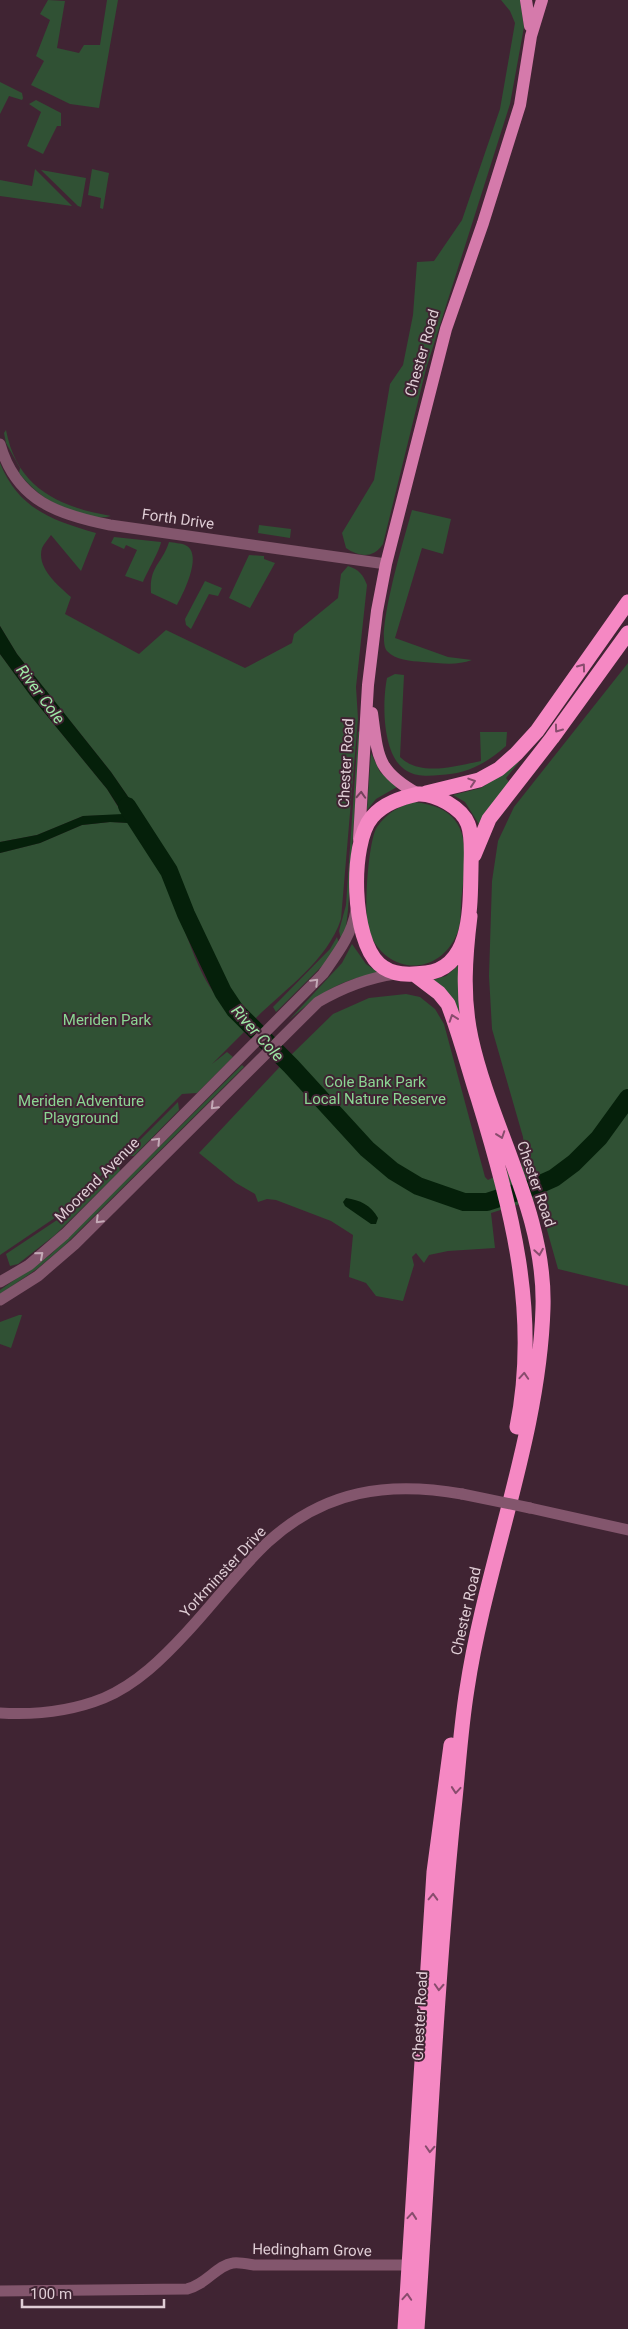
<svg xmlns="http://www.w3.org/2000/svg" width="628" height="2329" viewBox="0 0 628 2329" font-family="Roboto,sans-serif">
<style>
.green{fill:#305134}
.water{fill:#05200a}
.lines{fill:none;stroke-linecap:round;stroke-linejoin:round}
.river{stroke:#05200a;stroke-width:18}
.minor{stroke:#83566d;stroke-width:11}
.major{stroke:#d57aab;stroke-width:12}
.highway{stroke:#f588c3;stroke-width:15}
.minor-bridge{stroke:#83566d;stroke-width:11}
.oneway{stroke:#884c6d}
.oneway2{stroke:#74425d}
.oneway3{stroke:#c3a9b6}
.labels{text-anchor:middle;stroke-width:4;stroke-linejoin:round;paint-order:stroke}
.street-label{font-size:15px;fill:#dfcdd5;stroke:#402433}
.park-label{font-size:15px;fill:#8bd693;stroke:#402433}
.water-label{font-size:16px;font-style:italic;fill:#9ee9a6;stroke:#402433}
</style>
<rect width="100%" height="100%" fill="#402433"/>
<path class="green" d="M48 0 65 1 57 48 79 53 84 45H100L107 0H118L99 108 70 104 31 85 44 61 36 56 50 20 40 14Z
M501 0H520L524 27 510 104 426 369 383 544C373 559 359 557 346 548L342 533 374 480 390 384 403 365 413 315 417 262 434 261 462 220 500 109 515 23 510 11Z
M0 82 22 93 23 98 22 100 9 96 0 114Z
M36 100 61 113V126H57L43 154 27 146 41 112 29 104Z
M35 169 72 206 0 196V180L32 186Z
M92 169 109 173 103 209 100 208 101 198 88 195Z
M41 170 86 178 81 207 78 206Z
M6 430C17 488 59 507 111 516 100 519 92 516 80 513 52 504 38 496 19 473L20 468 6 443 4 433Z
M0 463C19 509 51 520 96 533L81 571 51 535C48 539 44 544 42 548 36 568 59 586 71 597L65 614 139 654 166 630 245 668 292 643 294 634 338 598 341 574 348 566C359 570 363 574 367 585L356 687 358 719 341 919C327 962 282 991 253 1021L228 991 158 840 111 772 17 654 0 626Z
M412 510 451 519 443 554 422 548 395 638 448 657 472 660C456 666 440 663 423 662 411 661 395 660 387 651 374 637 406 532 412 510Z
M259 525 291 529 290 538 258 533Z
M114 537 161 542C160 550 147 572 143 582L125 576 137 550 126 545 124 549 111 543Z
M169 542C174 543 181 543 185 545 204 553 183 594 177 605L151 593C149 566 162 564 169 542Z
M249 555 264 556V559L275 563 250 608 229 598Z
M205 581 222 588 218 596 209 594 191 629 186 625 185 619Z
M0 654 30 695 107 789 123 815 83 816 37 835 0 842Z
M628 663V1286L558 1269 540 1205 547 1202 542 1197 491 1213 495 1248 448 1251 429 1255 424 1263 416 1253 412 1257 414 1265 403 1301 376 1296 366 1283 349 1277 353 1235 331 1221 276 1200 267 1199 258 1202 255 1194 236 1183 199 1153 290 1056 333 1014 369 998 406 994 420 997 435 1009 444 1024 485 1177 488 1180 526 1161 523 1137 492 1029 489 976 492 881 498 841 514 807Z
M395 674 404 675 400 757C420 777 456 766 481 761L480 732H507L506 746C486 764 466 774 440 775 429 776 417 777 407 771 382 757 382 703 387 678Z
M360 731 348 910 346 927 341 939 339 931 346 905 358 732Z
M371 753 380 772 397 787 376 799 367 810Z
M520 761 506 778 509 782 480 826 465 802 453 795 481 788Z
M414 802C472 808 467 848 462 893 460 905 462 923 457 934 438 978 385 975 369 931 363 916 368 840 377 827 387 813 399 806 414 802Z
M110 822 131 823C168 866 179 925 203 975 213 995 231 1014 244 1032L212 1064 227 1052 233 1057 197 1093 182 1094 68 1209 0 1255V853L40 843 82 825Z
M337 937 339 944 330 958 276 1012 273 1007 330 949Z
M352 944 366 964 379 973C337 980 320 994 289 1020L342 963Z
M463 961 468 1032 432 980 446 976Z
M242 1065 244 1067 64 1246 37 1269 0 1294V1290L50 1255Z
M178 1102 179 1110 134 1156H124Z
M118 1162 120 1171 55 1235 18 1264 10 1266 6 1254 66 1214Z
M19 1315H22L11 1348 0 1344V1322Z"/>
<path class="water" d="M0 626 17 654 111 772 147 824 110 822 82 825 40 843 0 853V842L37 835 83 816 123 814 107 789 30 695 0 654Z
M346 1198C360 1200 371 1205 378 1218L376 1224H371L345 1206 343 1202Z"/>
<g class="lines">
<path class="river" d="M127 806 169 871 186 914 223 992 235 1010 291 1066 367 1149 393 1171 418 1186 464 1202H487L536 1186 554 1178 574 1163 599 1138 628 1098"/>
<path class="minor" d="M0 444C16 501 59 515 110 525L386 564
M0 1282 29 1265 65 1234 323 974C337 954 352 935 356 910
M0 1300 38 1276 75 1244 318 1002C342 988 367 978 395 974
M530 1508 628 1530
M0 1713C34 1715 72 1711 104 1698 137 1684 163 1658 187 1632 214 1603 239 1569 268 1542 325 1490 388 1481 462 1494
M0 2291 187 2289C206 2285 217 2265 233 2263 239 2262 248 2264 254 2265H415"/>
<path class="major" d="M526 0 530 26
M372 713C378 758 377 771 418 794
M359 839 368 685 377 611 386 564 446 329 483 223 520 105 531 36 542 0"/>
<path class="highway" d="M426 793 479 780 499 769 516 754 537 731 628 602
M418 794C435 793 462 808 468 824 473 837 471 856 471 869 470 904 473 968 426 973 410 975 392 976 379 964 352 940 349 844 372 817 384 803 401 798 418 794Z
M474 855 489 819 552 738 628 633
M414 974 439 993 448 1004C460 1035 468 1067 478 1098 511 1205 540 1314 517 1427
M405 2329 434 1872 451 1745
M417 2329C429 2159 436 1988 453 1818 458 1775 460 1732 467 1689 486 1562 539 1438 543 1308 546 1213 491 1129 471 1038 462 997 465 957 470 916"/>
<path class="minor-bridge" d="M462 1494 530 1508"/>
</g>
<defs><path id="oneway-chevron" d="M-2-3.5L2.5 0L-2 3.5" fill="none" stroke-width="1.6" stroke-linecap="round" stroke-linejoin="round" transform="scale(1.25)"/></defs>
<g class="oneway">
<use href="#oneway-chevron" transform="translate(582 667) rotate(-54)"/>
<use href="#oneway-chevron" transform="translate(558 729) rotate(126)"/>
<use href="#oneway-chevron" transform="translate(472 782) rotate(-18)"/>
<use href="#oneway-chevron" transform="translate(453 1018) rotate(-109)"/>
<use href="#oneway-chevron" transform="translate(501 1135) rotate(71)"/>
<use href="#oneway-chevron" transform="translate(539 1252) rotate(81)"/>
<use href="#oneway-chevron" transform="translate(524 1376) rotate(-86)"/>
<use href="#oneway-chevron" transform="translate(456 1790) rotate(95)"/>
<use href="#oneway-chevron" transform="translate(433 1897) rotate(-88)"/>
<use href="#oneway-chevron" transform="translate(439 1987) rotate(93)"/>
<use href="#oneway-chevron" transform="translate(430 2149) rotate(93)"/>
<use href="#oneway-chevron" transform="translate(412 2216) rotate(-85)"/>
<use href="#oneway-chevron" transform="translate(407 2297) rotate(-86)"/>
</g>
<use class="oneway2" href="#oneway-chevron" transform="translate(361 795) rotate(-87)"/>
<g class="oneway3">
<use href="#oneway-chevron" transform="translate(315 982) rotate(-45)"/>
<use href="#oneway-chevron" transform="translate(214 1106) rotate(135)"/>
<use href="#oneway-chevron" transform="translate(157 1141) rotate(-46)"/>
<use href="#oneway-chevron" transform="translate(99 1220) rotate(135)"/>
<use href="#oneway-chevron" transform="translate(40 1255) rotate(-41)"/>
</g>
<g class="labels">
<g class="street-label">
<text transform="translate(422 353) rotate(-74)" y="5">Chester Road</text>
<text transform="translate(178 519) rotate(8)" y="5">Forth Drive</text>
<text transform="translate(346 763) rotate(-87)" y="5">Chester Road</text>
<text transform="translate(97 1180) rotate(-45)" y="5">Moorend Avenue</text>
<text transform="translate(536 1184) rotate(71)" y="5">Chester Road</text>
<text transform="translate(223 1572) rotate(-47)" y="5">Yorkminster Drive</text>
<text transform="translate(466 1611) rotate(-77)" y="5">Chester Road</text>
<text transform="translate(420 2016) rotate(-87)" y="5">Chester Road</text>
<text transform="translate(312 2250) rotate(1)" y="5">Hedingham Grove</text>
</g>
<g class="park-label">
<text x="107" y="1025">Meriden Park</text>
<text x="375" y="1087">Cole Bank Park<tspan x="375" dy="17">Local Nature Reserve</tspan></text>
<text x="81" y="1106">Meriden Adventure<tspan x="81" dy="17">Playground</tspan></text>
</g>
<g class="water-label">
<text transform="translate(41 694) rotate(53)" y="6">River Cole</text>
<text transform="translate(258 1033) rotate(48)" y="6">River Cole</text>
</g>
</g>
<path d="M22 2299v8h142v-8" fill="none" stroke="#dfcdd5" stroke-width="2.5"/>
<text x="30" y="2299" font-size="15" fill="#dfcdd5" stroke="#402433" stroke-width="4" paint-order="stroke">100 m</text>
</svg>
